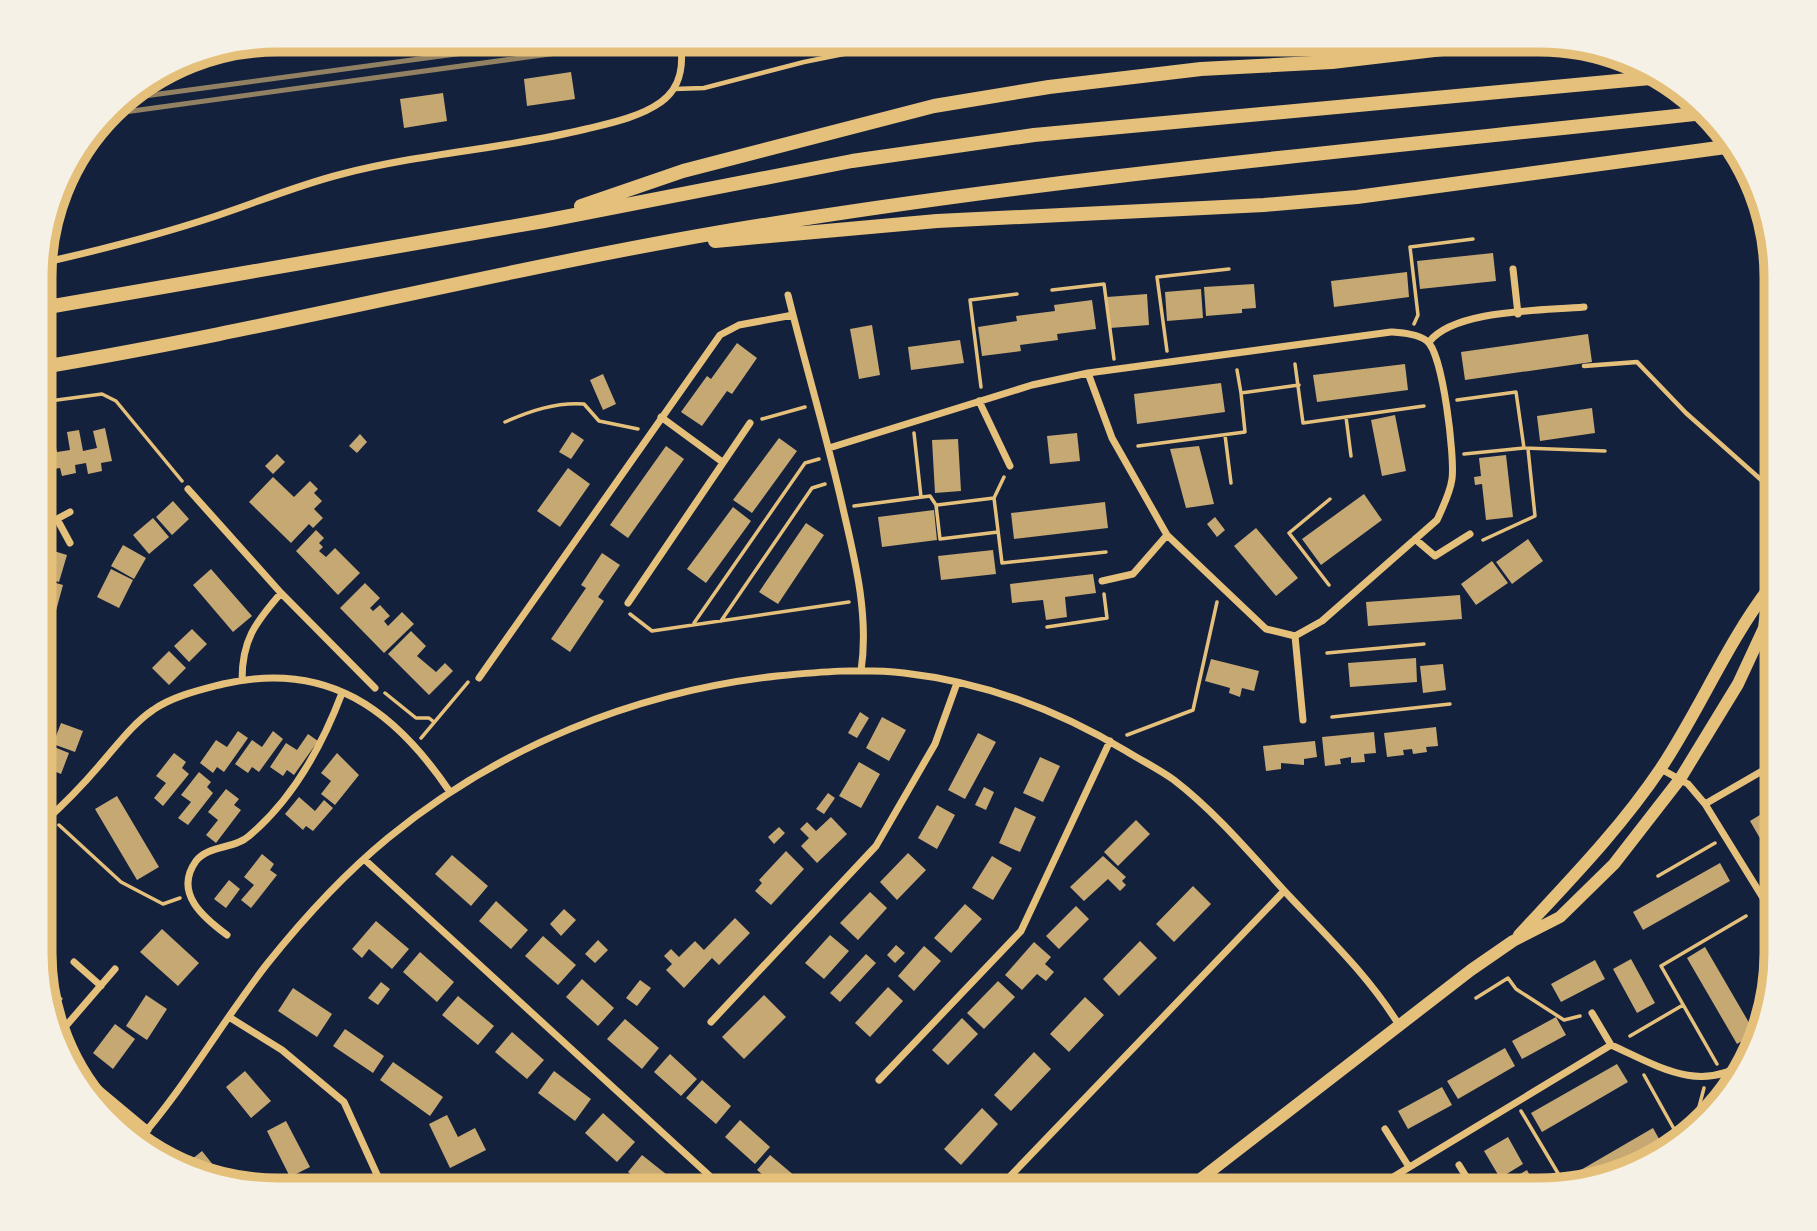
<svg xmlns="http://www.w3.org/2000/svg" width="1817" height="1231" viewBox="0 0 1817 1231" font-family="Jost,sans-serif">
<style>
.building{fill:#c6a872}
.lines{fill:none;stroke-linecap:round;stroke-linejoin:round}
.path{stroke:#e5c07b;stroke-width:3.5}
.service{stroke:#e5c07b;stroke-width:4.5}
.minor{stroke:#e5c07b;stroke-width:7}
.primary{stroke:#e5c07b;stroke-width:12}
.trunk{stroke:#e5c07b;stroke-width:14}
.rail{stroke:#918062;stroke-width:5}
.rim{fill:none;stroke:#e5c07b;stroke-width:9}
</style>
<rect width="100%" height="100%" fill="#14213d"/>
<path class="building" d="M571 72 575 99 527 106 524 79Z
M443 93 447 121 404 128 400 99Z
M1493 253 1496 281 1420 289 1417 261Z
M1407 272 1409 297 1334 307 1331 281Z
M1254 284 1256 308 1242 309V313L1206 316 1204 287Z
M1201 289 1203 318 1167 321 1165 292Z
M1147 294 1149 325 1110 328 1107 297Z
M1092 300 1096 329 1057 334 1058 340 1020 345 1021 351 982 356 978 327 1017 321 1016 316 1055 311 1054 305Z
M872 325 880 375 859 379 850 329Z
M1588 334 1592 362 1465 380 1461 352Z
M960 340 964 363 911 370 908 347Z
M737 343 757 358 732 394 727 391 702 426 681 412 707 376 711 379Z
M1405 364 1408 390 1317 402 1313 375Z
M603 374 616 404 603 410 590 380Z
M1221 383 1225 412 1137 424 1134 394Z
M1592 408 1595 433 1540 441 1537 416Z
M1395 415 1406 471 1382 476 1371 420Z
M105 428 112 461 101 463 102 471 88 474 86 463 75 465 76 473 62 476 60 468 49 470 50 478 42 480V438L53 435 57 452 70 450 67 432 79 430 83 451 97 448 93 431Z
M572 432 584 440 571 459 559 452Z
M1077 433 1080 461 1050 464 1047 436Z
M360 434 367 442 357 453 349 446Z
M779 438 797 451 752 513 733 500Z
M958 439 961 491 935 493 932 440Z
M666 446 684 459 628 538 610 525Z
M1199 446 1214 504 1186 508 1170 449Z
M277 454 285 462 273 474 265 466Z
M1506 455 1513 517 1486 520 1482 484 1475 485 1474 477 1481 476 1479 458Z
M568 468 590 484 560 527 537 511Z
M273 477 294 497 310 481 318 489 314 493 322 501 314 509 323 518 313 528 309 524 291 543 249 502Z
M1364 494 1382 520 1321 565 1302 539Z
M173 501 189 519 172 535 156 517Z
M1105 502 1108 528 1014 539 1011 513Z
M733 507 751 521 706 583 687 569Z
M934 510 937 540 882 547 878 517Z
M1215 517 1225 530 1217 537 1207 524Z
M153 518 169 537 149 554 133 535Z
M806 523 824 535 778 604 759 592Z
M1256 528 1298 578 1276 596 1234 546Z
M316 530 324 538 319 543 323 547 319 551 326 557 335 548 360 573 338 595 296 551Z
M1528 539 1543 561 1512 584 1496 562Z
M123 545 146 558 134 579 111 566Z
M44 548 67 555 59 582 42 577Z
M993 550 996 574 941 580 938 556Z
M602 553 620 565 598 597 604 601 570 652 551 639 586 588 581 585Z
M1492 561 1508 583 1476 605 1461 584Z
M111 569 133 580 119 608 97 597Z
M211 569 252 616 233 632 193 585Z
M1093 574 1096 593 1065 597 1067 617 1046 620 1043 600 1012 603 1010 584Z
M42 579 63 585 47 644 42 643Z
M365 583 380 598 370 608 373 611 380 605 390 616 384 621 388 626 402 612 414 624 384 653 340 608Z
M1460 595 1462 619 1368 626 1366 602Z
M192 629 207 644 189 662 174 646Z
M411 631 426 646 417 656 436 672 445 663 453 671 429 695 388 654Z
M169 651 186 668 169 685 152 668Z
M1416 658 1417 682 1350 687 1348 663Z
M1211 659 1259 671 1254 691 1242 688 1240 697 1229 693 1230 688 1205 681Z
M1443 664 1446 690 1423 693 1420 666Z
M860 712 869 718 857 738 848 733Z
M882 717 906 730 889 761 866 748Z
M61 723 83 731 75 752 53 744Z
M1436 727 1438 746 1426 747 1427 752 1413 754 1412 749 1403 750 1404 755 1387 757 1384 733Z
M238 731 248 738 224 772 217 767 213 773 200 763 216 740 227 747Z
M273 731 283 739 259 772 252 767 248 773 235 764 252 740 262 747Z
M1374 732 1376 753 1364 754 1365 762 1351 763V757L1340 759 1341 764 1325 766 1322 737Z
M978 733 996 742 965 799 948 790Z
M308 734 318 741 294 775 287 770 283 776 270 767 286 743 297 750Z
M1315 741 1317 757 1304 759V765L1281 763V769L1266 771 1263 746Z
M49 745 69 753 61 774 42 766Z
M174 753 186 762 182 768 189 774 163 806 154 798 166 783 156 776Z
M337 753 359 775 335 805 321 794 331 781 321 773Z
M1040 757 1060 766 1043 802 1023 793Z
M859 762 880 774 861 808 839 796Z
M199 772 211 782 207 787 213 793 188 825 178 818 191 802 181 795Z
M984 787 994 792 986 810 975 805Z
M226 789 239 799 234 805 241 810 216 843 206 835 218 820 208 812Z
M828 793 835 798 824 814 816 809Z
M117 796 159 867 137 880 95 809Z
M299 797 315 811 324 800 333 808 313 831 306 826 303 830 285 814Z
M937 805 955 815 937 849 918 838Z
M1015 807 1036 817 1020 852 999 843Z
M1768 810 1776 825V866L1750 821Z
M831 817 847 834 817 863 801 846 809 838 800 829 807 822 816 831Z
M1136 820 1150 834 1118 866 1104 852Z
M779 827 785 833 774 844 768 837Z
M786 851 804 869 771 905 755 891 762 883 759 880Z
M908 853 926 870 897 900 880 882Z
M262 854 274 864 270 870 277 875 251 908 241 900 254 885 244 877Z
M452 855 488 886 471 906 435 874Z
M992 856 1012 868 993 900 972 888Z
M1103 856 1126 877 1122 881 1126 885 1120 891 1108 879 1084 901 1070 887Z
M1720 863 1730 881 1643 930 1633 912Z
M229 880 240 889 226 908 214 899Z
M1193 886 1211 904 1174 942 1156 924Z
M870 892 887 908 858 940 840 923Z
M496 901 528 930 511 949 479 921Z
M965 904 982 919 951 953 934 938Z
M1076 906 1089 919 1059 949 1046 936Z
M564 909 576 920 561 936 550 924Z
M735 918 750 933 719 965 712 958 684 988 666 970 672 964 664 956 671 949 679 957 695 941 704 950Z
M376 921 409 949 392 969 369 949 362 958 352 949Z
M162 929 199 963 178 986 140 952Z
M830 935 849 951 824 979 805 963Z
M543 936 576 965 558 985 525 956Z
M598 940 608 950 595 963 585 954Z
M1140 941 1157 958 1119 996 1103 979Z
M1034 942 1051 957 1045 964 1054 972 1046 981 1037 974 1022 990 1005 975Z
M896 945 905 953 895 963 887 955Z
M924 946 941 961 914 991 898 976Z
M1705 947 1755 1033 1737 1044 1687 958Z
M420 952 454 982 437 1002 403 972Z
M866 954 876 963 840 1002 830 993Z
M1631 959 1655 1003 1637 1013 1613 969Z
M1595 960 1605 979 1561 1002 1551 984Z
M45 978 63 999 51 1009 42 984Z
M582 979 614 1008 598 1026 566 997Z
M640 980 651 988 637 1006 626 998Z
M998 981 1015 997 984 1029 967 1013Z
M381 982 390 989 378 1005 368 998Z
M888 987 903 1001 870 1037 855 1023Z
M293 988 332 1014 317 1037 278 1011Z
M146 995 167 1009 147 1040 126 1026Z
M764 995 786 1017 744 1059 722 1037Z
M458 996 494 1026 478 1045 442 1015Z
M1085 997 1104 1015 1069 1052 1050 1034Z
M1556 1017 1566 1035 1522 1059 1512 1041Z
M962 1018 978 1034 948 1065 932 1050Z
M625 1019 659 1048 642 1069 607 1039Z
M115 1024 135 1039 113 1069 93 1053Z
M345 1029 384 1056 373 1073 333 1046Z
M512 1032 544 1060 527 1079 495 1052Z
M1505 1048 1515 1066 1458 1099 1447 1081Z
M1034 1052 1051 1069 1011 1111 994 1095Z
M670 1054 697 1079 681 1096 654 1072Z
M393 1062 443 1097 430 1116 380 1080Z
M1617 1064 1628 1082 1542 1132 1531 1113Z
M245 1071 271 1101 251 1118 226 1087Z
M554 1071 591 1099 575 1121 538 1093Z
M702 1080 731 1106 716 1124 686 1098Z
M1442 1087 1452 1105 1408 1129 1398 1111Z
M982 1108 998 1124 961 1165 944 1149Z
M603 1113 635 1142 617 1162 585 1133Z
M447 1115 458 1137 475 1128 486 1150 450 1168 429 1124Z
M740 1120 770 1147 755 1164 725 1137Z
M286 1121 310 1167 290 1177 267 1131Z
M1653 1128 1663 1146 1617 1173 1570 1184 1567 1178Z
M1508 1137 1523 1164 1500 1178 1484 1151Z
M202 1151 226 1181 224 1183 201 1178 181 1168Z
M642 1155 671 1178 661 1190H651L628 1172Z
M770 1155 796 1177 785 1190H781L757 1170Z
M1527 1170 1538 1191H1507L1503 1184Z
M481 1177 487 1190H458L456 1187Z
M316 1178 323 1190H295Z"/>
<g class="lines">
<path class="path" d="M1052 290 1104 284 1114 359
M1414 324 1418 315 1410 247 1473 239
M1167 351 1157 277 1229 269
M1295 364 1303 423 1424 406
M1237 370 1241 393 1299 385
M981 387 970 300 1017 294
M1457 400 1516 392 1524 448
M42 402 102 394 116 401 182 481
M1346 417 1351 456
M762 419 805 407
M505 422C530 411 556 402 584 404L599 421 638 429
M914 433 921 497
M1225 435 1231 483
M1138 446 1245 432 1241 393
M1464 454 1524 448 1605 451
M1004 477 994 498 1002 563 1106 552
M937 505 994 498
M854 506 930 496 936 505 940 539 998 532
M1483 540 1535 516 1528 449
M1329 585 1289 533 1330 499
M630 614 652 631 849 602
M721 621 812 488 825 484
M694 623 805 463 819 459
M1047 627 1107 618 1104 594
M1327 653 1424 644
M385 693 416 718H429L434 722
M1332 717 1450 704
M1127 735 1193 710 1217 602
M421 738 468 682
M59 825 121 882 163 904 180 898
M1658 876 1715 843
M1476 998 1508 978 1516 989 1564 1020 1580 1016
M1630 1036 1683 1005
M1717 1064 1661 966 1746 916
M1644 1075 1679 1138
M1521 1111 1565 1185
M1694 1126 1704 1088"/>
<path class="service" d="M674 89 704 88 804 62 913 40
M1584 366 1637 362 1686 413 1776 493"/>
<path class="minor" d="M42 263C100 250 159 235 216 216 258 202 298 185 342 174 422 153 505 149 586 129 611 123 640 117 661 102 682 87 684 64 680 40
M1513 269 1518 314
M788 295C806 368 828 440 844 513 856 564 869 618 861 671
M1429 342C1455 309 1543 311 1584 307
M979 401 1010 466
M661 417 721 461
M829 448 1032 385 1088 373 1391 332C1403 333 1418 334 1427 341 1443 353 1455 458 1452 479 1450 493 1443 507 1437 520L1322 621 1295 636 1266 629 1167 535 1112 438 1088 373
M188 489 281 593 375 688
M57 519 70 543
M42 527 70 512
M1415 539 1435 556 1470 534
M1102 581 1133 574 1167 535
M628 603 750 423
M1295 636 1303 720
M479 678 720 335 739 325 793 315
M242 680C242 640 255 623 281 593
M1661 769 1688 784 1705 804 1776 919
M1705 804 1776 763
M42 824C62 806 81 787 98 767 115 748 132 724 153 710 173 696 200 690 223 684 327 660 394 709 450 792
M364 859 725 1190
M227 935C204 918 173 893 196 861 208 845 235 849 249 836 293 799 322 746 342 693
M74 962 101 986
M1592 1013 1611 1045
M229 1017 282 1050 344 1102 384 1190
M711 1022 876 846 935 744 957 683
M59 1034 115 969
M69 1064 148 1130
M879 1080 1021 931 1110 741
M1385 1129 1409 1167
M136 1143C185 1088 221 1023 267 964 303 919 343 875 388 838 499 747 634 692 777 676 819 672 862 668 904 673 983 682 1058 710 1126 751 1142 761 1159 769 1174 780 1218 814 1254 858 1291 898 1329 938 1370 978 1399 1025
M1459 1165 1475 1191
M996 1191 1284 891
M1370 1191 1611 1045C1658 1066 1699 1094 1747 1062"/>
<path class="primary" d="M1519 935C1569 881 1620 829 1661 768 1700 709 1727 643 1769 588
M1185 1191 1471 970 1513 941 1560 917 1614 864 1680 779 1738 684 1764 628 1769 588 1776 565"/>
<path class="trunk" d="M581 206 683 171 934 106 1049 87 1201 69 1332 62 1511 41
M715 241 937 221 1264 205 1357 197 1733 146
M42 308 544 221 852 161 1034 135 1661 77
M42 367C276 328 506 268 739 229 1059 176 1382 148 1704 113"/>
<path class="rail" d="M122 99 560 40
M110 114 652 40"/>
</g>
<path d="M0 0H1817V1231H0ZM277 52H1539A225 225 0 0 1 1764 277V953A225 225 0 0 1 1539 1178H277A225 225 0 0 1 52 953V277A225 225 0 0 1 277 52Z" fill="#f6f1e7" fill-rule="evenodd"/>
<path class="rim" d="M277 52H1539A225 225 0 0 1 1764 277V953A225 225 0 0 1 1539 1178H277A225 225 0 0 1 52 953V277A225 225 0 0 1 277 52Z"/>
</svg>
